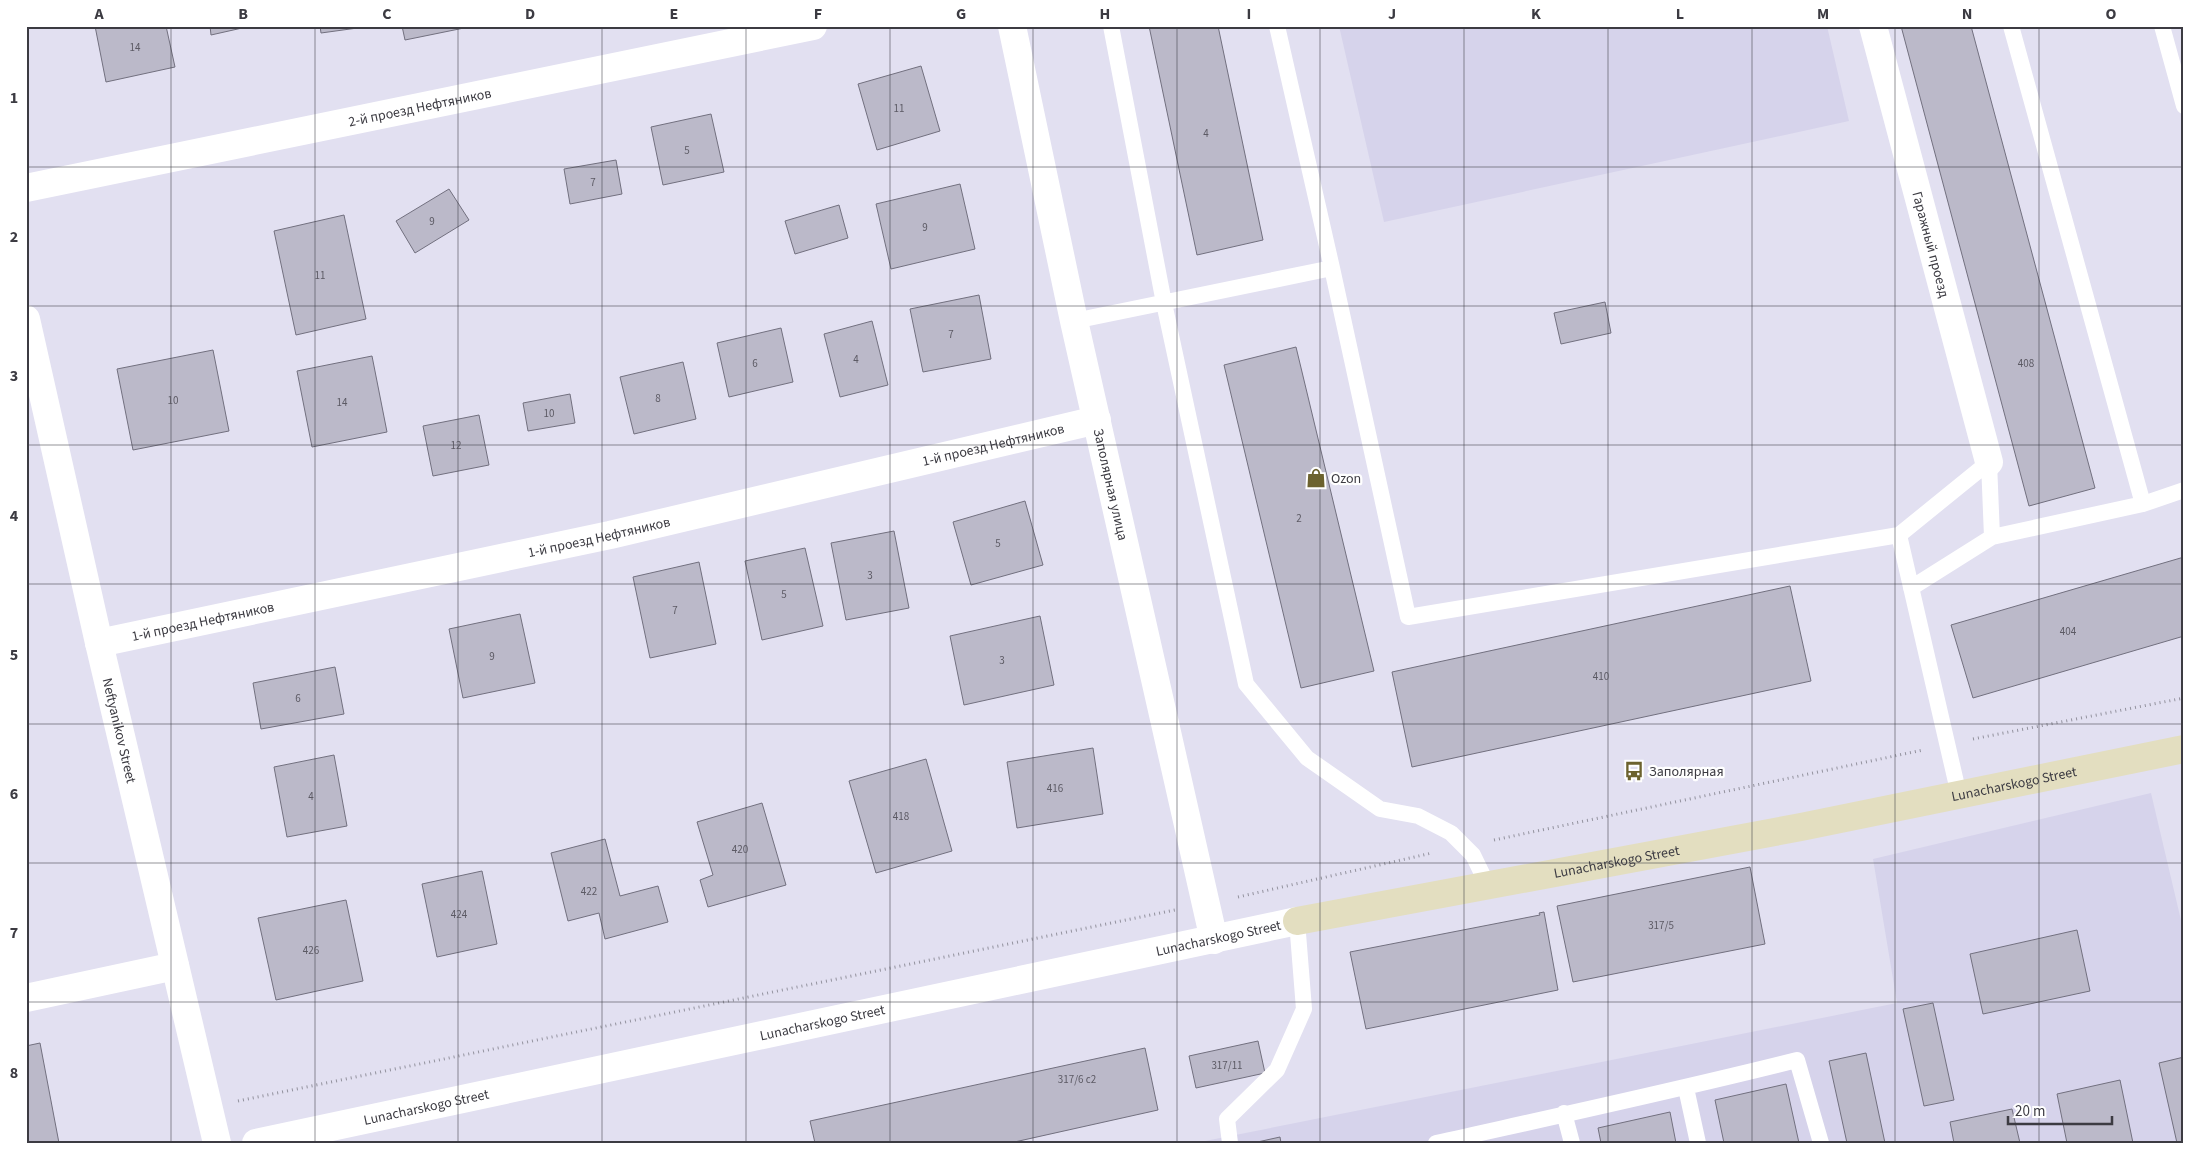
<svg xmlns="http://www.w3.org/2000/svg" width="2210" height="1169" viewBox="0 0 2210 1169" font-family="'Source Sans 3',sans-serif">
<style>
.built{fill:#d6d3eb}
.building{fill:#bbb9c9;stroke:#72707f}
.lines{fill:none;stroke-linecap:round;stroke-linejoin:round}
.path{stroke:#93929e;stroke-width:3;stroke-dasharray:1 4;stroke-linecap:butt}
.service{stroke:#fff;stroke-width:16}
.minor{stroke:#fff;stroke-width:28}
.tertiary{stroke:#fff;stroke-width:28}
.secondary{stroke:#e3dec0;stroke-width:28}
.grid{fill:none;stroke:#3c3b42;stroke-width:1;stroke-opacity:0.55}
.labels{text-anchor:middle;stroke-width:4.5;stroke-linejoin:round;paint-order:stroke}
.number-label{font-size:11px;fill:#5c5a64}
.street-label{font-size:14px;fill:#3c3b42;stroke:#fff}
.poi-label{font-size:14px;fill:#3c3b42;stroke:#fff;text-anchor:start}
.neatline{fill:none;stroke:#3c3b42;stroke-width:2}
.grid-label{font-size:16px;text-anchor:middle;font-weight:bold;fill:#3c3b42}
</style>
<rect width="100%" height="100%" fill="#e2e0f1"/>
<path class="built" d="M1339 26H1827L1849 121 1384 222Z
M2151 793 2184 933V1143H1195L1897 1003 1873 859Z"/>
<path class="building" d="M95 26H166L175 67 106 82Z
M210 26H251L211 35Z
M320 26H372L321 33Z
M402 26H464V28L405 40Z
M1149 26H1218L1263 240 1197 255Z
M1901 26H1971L2095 488 2029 506Z
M921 66 940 131 877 150 858 84Z
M711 114 724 172 663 185 651 127Z
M616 160 622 194 570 204 564 169Z
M960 184 975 249 891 269 876 204Z
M449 189 469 220 415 253 396 221Z
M839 205 848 238 795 254 785 221Z
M344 215 366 319 296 335 274 231Z
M979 295 991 359 923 372 910 309Z
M1605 302 1611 333 1561 344 1554 313Z
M872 321 888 385 840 397 824 334Z
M781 328 793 382 729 397 717 343Z
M1296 347 1374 671 1301 688 1224 365Z
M213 350 229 431 133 450 117 369Z
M372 356 387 432 312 447 297 371Z
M683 362 696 419 634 434 620 377Z
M570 394 575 423 528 431 523 403Z
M479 415 489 465 433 476 423 426Z
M1025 501 1043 565 971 585 953 522Z
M894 531 909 608 846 620 831 543Z
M805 548 823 626 762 640 745 561Z
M2184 557V636L1973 698 1951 625Z
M699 562 716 644 650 658 633 577Z
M1790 586 1811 681 1412 767 1392 672Z
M520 614 535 683 463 698 449 629Z
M1040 616 1054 685 964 705 950 636Z
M335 667 344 714 261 729 253 683Z
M1093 748 1103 814 1017 828 1007 762Z
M334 755 347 826 287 837 274 767Z
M926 759 952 851 876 873 849 781Z
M762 803 786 885 708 907 700 880 713 875 697 822Z
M605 839 620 896 658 886 668 922 605 939 599 913 568 921 551 853Z
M1750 867 1765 944 1573 982 1557 906Z
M482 871 497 944 437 957 422 884Z
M346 900 363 981 276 1000 258 918Z
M1544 912 1558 990 1366 1029 1350 952 1540 915 1539 913Z
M2077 930 2090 991 1983 1014 1970 954Z
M1933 1003 1954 1100 1924 1106 1903 1009Z
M1258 1041 1265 1073 1196 1088 1189 1056Z
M40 1043 59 1143H26V1046Z
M1145 1048 1158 1110 1010 1143H815L810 1121Z
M1866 1053 1885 1143H1847L1829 1061Z
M2184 1057V1143H2177L2159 1063Z
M2120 1080 2133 1143H2067L2057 1094Z
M1786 1084 1799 1143H1724L1715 1100Z
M2012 1109 2020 1143H1954L1950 1122Z
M1670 1112 1676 1143H1601L1598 1128Z
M1280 1137 1281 1143H1253Z"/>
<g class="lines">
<path class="path" d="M1973 739 2184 698
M1494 840 1923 750
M1238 897 1432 853
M238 1101 1175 910"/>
<path class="service" d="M1111 26 1164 303 1246 684 1307 758 1380 809 1418 816 1451 833 1473 855 1488 886
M2011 26 2143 504
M2162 26 2184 106
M1332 268 1408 617 1899 535
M1074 321 1332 268 1277 26
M1989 462 1992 537 2143 504 2184 490
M1911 588 1992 537
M1959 795 1899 535 1989 462
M1686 1088 1698 1143
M1564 1113 1572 1143
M1230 1143 1227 1119 1277 1070 1304 1009 1297 921
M1436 1143C1557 1116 1678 1090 1797 1060L1821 1143"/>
<g class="minor">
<path id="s1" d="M1873 26 1989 462"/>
<path id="s2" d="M26 188 813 26"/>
<path id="s3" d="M99 643 610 535 1097 420"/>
<path d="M26 998 175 966"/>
</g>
<g class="tertiary">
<path id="s4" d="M1012 26 1074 321 1214 940"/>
<path id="s5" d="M26 319 99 643 217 1143"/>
<path id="s6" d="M256 1143 1297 921"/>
</g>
<path class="secondary" id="s7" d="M1297 921 1801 827 2184 749"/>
</g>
<path class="grid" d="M171 26V1143M315 26V1143M458 26V1143M602 26V1143M746 26V1143M890 26V1143M1033 26V1143M1177 26V1143M1320 26V1143M1464 26V1143M1608 26V1143M1752 26V1143M1895 26V1143M2039 26V1143M26 167H2184M26 306H2184M26 445H2184M26 584H2184M26 724H2184M26 863H2184M26 1002H2184"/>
<defs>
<symbol id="shop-bare" viewBox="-9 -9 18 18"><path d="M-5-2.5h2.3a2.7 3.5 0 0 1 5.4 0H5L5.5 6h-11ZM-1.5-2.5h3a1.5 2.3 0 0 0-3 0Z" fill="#6c622e" stroke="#fff" stroke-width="2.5" paint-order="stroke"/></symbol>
<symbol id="bus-bare" viewBox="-9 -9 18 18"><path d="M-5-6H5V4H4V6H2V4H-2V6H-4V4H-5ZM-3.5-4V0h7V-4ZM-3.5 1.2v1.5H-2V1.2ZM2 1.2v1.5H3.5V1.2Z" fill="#6c622e" stroke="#fff" stroke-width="2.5" paint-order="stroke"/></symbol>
</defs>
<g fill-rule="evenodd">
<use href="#shop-bare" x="1302" y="464" width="28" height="28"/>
<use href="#bus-bare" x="1620" y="757" width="28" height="28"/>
</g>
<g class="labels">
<g class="number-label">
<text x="135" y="51">14</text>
<text x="899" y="112">11</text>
<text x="1206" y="137">4</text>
<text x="687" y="154">5</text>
<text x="593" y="186">7</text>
<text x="432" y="225">9</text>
<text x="925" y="231">9</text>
<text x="320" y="279">11</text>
<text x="951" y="338">7</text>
<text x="856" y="363">4</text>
<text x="755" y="367">6</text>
<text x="2026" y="367">408</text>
<text x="658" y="402">8</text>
<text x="173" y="404">10</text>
<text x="342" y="406">14</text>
<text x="549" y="417">10</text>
<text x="456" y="449">12</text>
<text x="1299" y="522">2</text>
<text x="998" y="547">5</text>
<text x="870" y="579">3</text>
<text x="784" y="598">5</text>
<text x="675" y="614">7</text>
<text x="2068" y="635">404</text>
<text x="492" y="660">9</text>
<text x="1002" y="664">3</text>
<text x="1601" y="680">410</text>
<text x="298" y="702">6</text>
<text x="1055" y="792">416</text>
<text x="311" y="800">4</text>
<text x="901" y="820">418</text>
<text x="740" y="853">420</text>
<text x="589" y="895">422</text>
<text x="459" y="918">424</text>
<text x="1661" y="929">317/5</text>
<text x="311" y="954">426</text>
<text x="1227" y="1069">317/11</text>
<text x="1077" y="1083">317/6 с2</text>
</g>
<g class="street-label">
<text dy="5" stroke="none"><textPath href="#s2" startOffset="402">2-й проезд Нефтяников</textPath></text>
<text dy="5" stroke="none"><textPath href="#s1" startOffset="226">Гаражный проезд</textPath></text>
<text dy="5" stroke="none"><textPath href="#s3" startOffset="916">1-й проезд Нефтяников</textPath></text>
<text dy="5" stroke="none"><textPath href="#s4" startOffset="469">Заполярная улица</textPath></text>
<text dy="5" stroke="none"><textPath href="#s3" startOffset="511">1-й проезд Нефтяников</textPath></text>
<text dy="5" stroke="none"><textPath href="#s3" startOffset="106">1-й проезд Нефтяников</textPath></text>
<text dy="5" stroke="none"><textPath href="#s5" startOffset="422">Neftyanikov Street</textPath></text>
<text dy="5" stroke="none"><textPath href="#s7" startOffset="730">Lunacharskogo Street</textPath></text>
<text dy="5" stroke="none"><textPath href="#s7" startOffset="325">Lunacharskogo Street</textPath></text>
<text dy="5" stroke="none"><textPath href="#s6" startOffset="984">Lunacharskogo Street</textPath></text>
<text dy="5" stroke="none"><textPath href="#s6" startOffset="579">Lunacharskogo Street</textPath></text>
<text dy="5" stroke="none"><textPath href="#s6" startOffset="174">Lunacharskogo Street</textPath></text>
</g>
<g class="poi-label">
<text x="1331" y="483">Ozon</text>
<text x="1649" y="776">Заполярная</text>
</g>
</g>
<rect width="2210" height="1169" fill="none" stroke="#ffffff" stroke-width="55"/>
<path d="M2008 1116v8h104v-8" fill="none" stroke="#3c3b42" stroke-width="2.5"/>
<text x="2015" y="1116" font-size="15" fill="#3c3b42" stroke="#ffffff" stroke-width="4" paint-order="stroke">20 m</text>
<rect x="28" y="28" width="2154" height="1114" class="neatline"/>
<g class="grid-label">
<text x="99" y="19">A</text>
<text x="243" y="19">B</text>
<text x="387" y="19">C</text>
<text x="530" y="19">D</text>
<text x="674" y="19">E</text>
<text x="818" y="19">F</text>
<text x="961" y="19">G</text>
<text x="1105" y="19">H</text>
<text x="1249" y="19">I</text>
<text x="1392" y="19">J</text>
<text x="1536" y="19">K</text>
<text x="1680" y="19">L</text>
<text x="1823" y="19">M</text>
<text x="1967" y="19">N</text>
<text x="2111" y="19">O</text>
<text x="14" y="103">1</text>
<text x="14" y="242">2</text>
<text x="14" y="381">3</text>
<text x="14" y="521">4</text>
<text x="14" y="660">5</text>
<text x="14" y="799">6</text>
<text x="14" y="938">7</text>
<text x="14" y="1078">8</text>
</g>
</svg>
